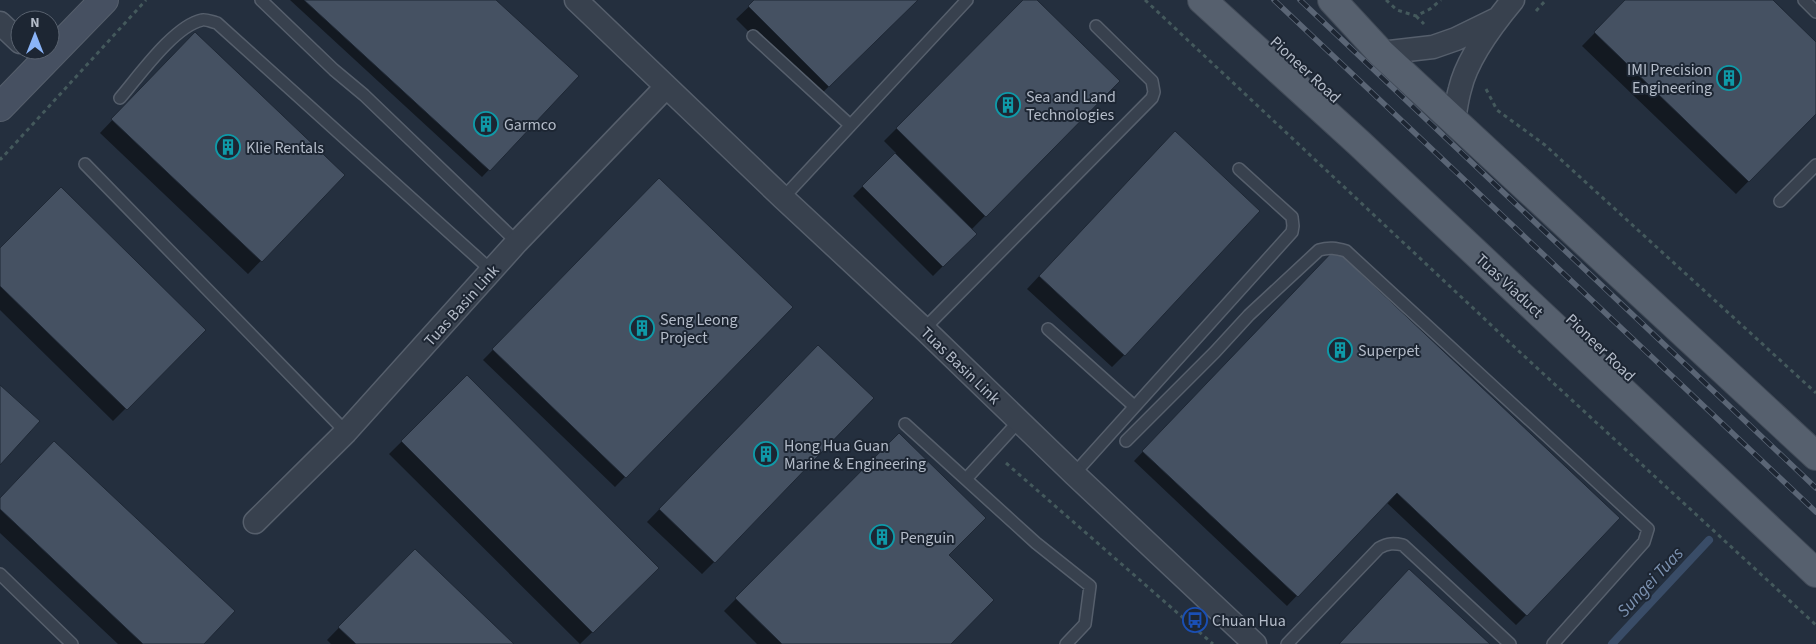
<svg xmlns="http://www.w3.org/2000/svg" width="1816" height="644" viewBox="0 0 1816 644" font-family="'Source Sans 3',sans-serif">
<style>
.shadow{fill:#0007}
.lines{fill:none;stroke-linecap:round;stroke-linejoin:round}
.stream{stroke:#394c67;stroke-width:8}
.building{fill:#455162;stroke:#1f2835}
.lane-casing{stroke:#565f6c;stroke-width:14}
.street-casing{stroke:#565f6c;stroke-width:25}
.secondary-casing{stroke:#565f6c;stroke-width:30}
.primary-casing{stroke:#414a57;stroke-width:30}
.path{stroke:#44595c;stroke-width:3;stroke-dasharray:4 4;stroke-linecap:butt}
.lane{stroke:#38414e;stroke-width:11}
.street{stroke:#38414e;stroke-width:22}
.secondary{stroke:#465061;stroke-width:28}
.primary{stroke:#56606e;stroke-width:28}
.rail-casing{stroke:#5a6575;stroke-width:5.5}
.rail{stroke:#1d2633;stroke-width:4;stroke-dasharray:11;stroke-linecap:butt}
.labels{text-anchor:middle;stroke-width:4;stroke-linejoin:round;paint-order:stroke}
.street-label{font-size:16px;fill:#b4bcc9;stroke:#1d2633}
.poi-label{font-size:16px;fill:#b4bcc9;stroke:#1d2633;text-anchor:start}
.water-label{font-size:18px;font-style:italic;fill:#7c92b1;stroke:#1d2633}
</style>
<rect width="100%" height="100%" fill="#242f3e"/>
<path class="shadow" d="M290 0H494L577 77 482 177Z
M756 0H917L816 99 736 19Z
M1025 0H1035L1118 81 971 230 975 234 933 276 853 196 896 153 884 141Z
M1627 0H1771L1816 43V112L1736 194 1582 46Z
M183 46 344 175 248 274 100 133Z
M1162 145 1124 355 1112 367 1027 289Z
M659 180 791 307 615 487 483 360Z
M0 250 204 330 113 421 0 310Z
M1325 261 1526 615 1516 625 1386 502 1287 606 1134 461Z
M805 359 714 562 702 574 647 522Z
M467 377 658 568 580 644 389 454Z
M899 434 949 644H757L724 611Z
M0 499 202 644H118L0 533Z
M415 550 512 644H331L327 640Z"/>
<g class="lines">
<path class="stream" d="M1612 644 1709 540"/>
</g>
<path class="building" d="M304 0H496L579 76 490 171Z
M754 0H918L829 87 748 6Z
M1023 0H1037L1120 81 986 217 896 128Z
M1625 0H1773L1816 42V114L1749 182 1594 32Z
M195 32 345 175 262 262 111 119Z
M1175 131 1260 211 1125 356 1039 276Z
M895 153 977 234 943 267 862 186Z
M659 178 793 307 626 478 492 349Z
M61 187 206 330 127 410 0 286V248Z
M1335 249 1620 518 1527 616 1397 493 1298 597 1142 451Z
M818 345 874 398 715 563 659 509Z
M467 375 659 568 593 633 401 441Z
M0 385 40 421 0 465Z
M899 433 986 518 949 555 994 600 951 644H782L735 598Z
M54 441 235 611 204 644H143L0 509V498Z
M415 549 514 644H356L338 627Z
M1409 569 1490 644H1339Z"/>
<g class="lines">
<defs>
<path id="lane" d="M261 0 334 70 364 95 517 242
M1804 0 1816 12
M753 36 850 125
M120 98C139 76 174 26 202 20 206 19 212 22 217 23L492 271
M85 164 346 432
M783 198 967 0
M1780 201 1816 165
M924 329 1152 98 1154 92 1152 81 1096 26
M1048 329 1134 406
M905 424 1036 543 1090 586 1085 624 1066 644
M1126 441 1215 352 1249 315 1319 250C1329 247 1336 248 1346 251L1648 529 1644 542 1553 644
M1074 474 1292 232 1293 226 1292 217 1239 169
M966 479 1019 421
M0 574 72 644
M1287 644 1379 548C1388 543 1394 543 1403 545L1510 644"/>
<path id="street" d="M576 0 783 198 924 329 1074 474 1255 644
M0 23 20 42
M1381 53 1433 47 1456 39 1497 19
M1454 119C1456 109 1457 99 1460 89 1467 58 1493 24 1513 0
M255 522 346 432 517 242 666 87"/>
<path id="secondary" d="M0 107 104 0"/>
<path id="primary" d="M1202 0 1359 143 1816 573
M1332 0 1381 53 1816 456"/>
</defs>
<use href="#lane" class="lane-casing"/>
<use href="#street" class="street-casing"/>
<use href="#secondary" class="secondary-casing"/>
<use href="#primary" class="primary-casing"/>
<path class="path" d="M1145 0 1523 355 1816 625
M1386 0 1397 10 1416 16 1430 9 1441 0
M1536 11 1546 0
M1416 16 1424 24
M1486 89 1497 110 1545 145 1816 393
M0 157 1 159 146 0
M1006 463 1213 644"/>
<use href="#lane" class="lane"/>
<use href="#street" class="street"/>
<use href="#secondary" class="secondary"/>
<use href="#primary" class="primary"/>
<defs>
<path id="rail" d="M1274 0 1816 512
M1300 0 1816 488"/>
</defs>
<use href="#rail" class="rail-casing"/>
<use href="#rail" class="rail"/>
</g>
<defs>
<symbol id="building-ring" viewBox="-11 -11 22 22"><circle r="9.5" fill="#1d2633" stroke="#0f9aa8" stroke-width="1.5"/><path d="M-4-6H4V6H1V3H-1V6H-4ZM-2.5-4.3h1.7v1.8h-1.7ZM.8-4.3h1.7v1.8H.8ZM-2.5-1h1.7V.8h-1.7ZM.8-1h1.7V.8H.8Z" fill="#0f9aa8"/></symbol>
<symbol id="bus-ring" viewBox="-11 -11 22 22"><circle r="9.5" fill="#1d2633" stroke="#1a4fb4" stroke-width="1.5"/><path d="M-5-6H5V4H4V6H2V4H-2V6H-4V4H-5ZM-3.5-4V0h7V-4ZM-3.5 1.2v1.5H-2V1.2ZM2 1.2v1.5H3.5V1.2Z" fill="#1a4fb4"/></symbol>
</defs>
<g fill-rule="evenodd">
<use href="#building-ring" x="1715" y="64" width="28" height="28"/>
<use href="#building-ring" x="994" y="91" width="28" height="28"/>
<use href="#building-ring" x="472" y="110" width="28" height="28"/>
<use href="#building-ring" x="214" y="133" width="28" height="28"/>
<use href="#building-ring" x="628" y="314" width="28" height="28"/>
<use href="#building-ring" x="1326" y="336" width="28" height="28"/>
<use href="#building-ring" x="752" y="440" width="28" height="28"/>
<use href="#building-ring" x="868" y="523" width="28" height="28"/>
<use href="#bus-ring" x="1181" y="606" width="28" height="28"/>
</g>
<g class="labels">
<g class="street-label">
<text transform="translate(1306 69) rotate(43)" y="6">Pioneer Road</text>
<text transform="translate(1510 285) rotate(43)" y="6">Tuas Viaduct</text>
<text transform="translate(461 305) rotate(-48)" y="6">Tuas Basin Link</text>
<text transform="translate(1601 347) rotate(44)" y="6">Pioneer Road</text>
<text transform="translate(961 365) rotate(44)" y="6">Tuas Basin Link</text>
</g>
<g class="poi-label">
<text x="1712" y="75" text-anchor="end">IMI Precision<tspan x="1712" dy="18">Engineering</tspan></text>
<text x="1026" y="102">Sea and Land<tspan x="1026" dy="18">Technologies</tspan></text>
<text x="504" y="130">Garmco</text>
<text x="246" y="153">Klie Rentals</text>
<text x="660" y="325">Seng Leong<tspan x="660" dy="18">Project</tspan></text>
<text x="1358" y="356">Superpet</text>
<text x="784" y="451">Hong Hua Guan<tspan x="784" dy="18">Marine &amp; Engineering</tspan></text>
<text x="900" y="543">Penguin</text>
<text x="1212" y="626">Chuan Hua</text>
</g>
<g class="water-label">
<text transform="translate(1650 582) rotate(-47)" y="6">Sungei Tuas</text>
</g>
</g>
<g transform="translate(35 35)"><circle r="24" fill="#1d2633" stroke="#59626f"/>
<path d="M0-4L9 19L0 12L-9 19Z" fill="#8ab4f8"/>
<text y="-8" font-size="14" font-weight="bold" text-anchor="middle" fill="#b4bcc9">N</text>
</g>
</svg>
